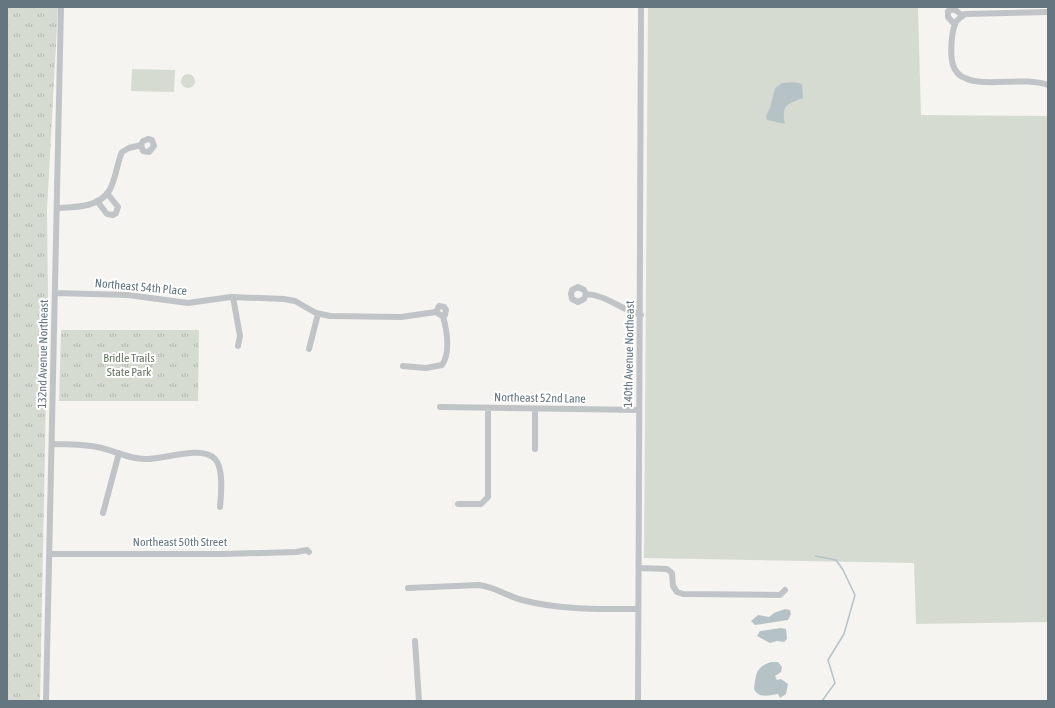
<svg xmlns="http://www.w3.org/2000/svg" width="1055" height="708" viewBox="0 0 1055 708" font-family="'Asap Condensed',sans-serif">
<style>
.green{fill:#d6dbd2}
.park{fill:url(#park-tufts)}
.water{fill:#b6c3c6}
.lines{fill:none;stroke-linecap:round;stroke-linejoin:round}
.stream{stroke:#b6c3c6;stroke-width:1.5}
.minor{stroke:#c0c4c7;stroke-width:6}
.labels{text-anchor:middle;stroke-width:4;stroke-linejoin:round;paint-order:stroke}
.street-label{font-size:12px;fill:#657681;stroke:#fff}
.park-label{font-size:12px;fill:#687863;stroke:#fff}
</style>
<defs>
<pattern id="park-tufts" width="24" height="20" patternUnits="userSpaceOnUse"><rect width="24" height="20" fill="#d6dbd2"/><path d="M3 7l-1-3M5 7V3M7 7l1-3M15 17l-1-3M17 17v-4M19 17l1-3" fill="none" stroke="#b1b6b0"/></pattern>
</defs>
<rect width="100%" height="100%" fill="#f5f4f1"/>
<path class="green" d="M648 7H918L921 115 1048 116V622L916 624 914 563 644 558Z
M132 69 175 70 174 92 131 91Z
M181 81a7 7 0 1 1 14 0a7 7 0 1 1-14 0Z"/>
<path class="park" d="M7 7H58L47 210 48 293 40 701H7Z
M61 330H199L198 401H59Z"/>
<path class="water" d="M794 82 802 84 803 98C787 104 781 105 785 124L767 120 766 116 770 108 775 88 782 83Z
M785 609 790 610 791 614 788 620 755 625 751 621 758 615 769 617 774 613Z
M781 628 786 629 787 639 784 642 777 641 770 643 757 636 760 631Z
M771 662H778L782 667 781 672 775 676 777 680 781 679 788 684 786 694 780 698 778 694C769 695 759 699 754 689 756 673 756 667 771 662Z"/>
<g class="lines">
<path class="stream" d="M815 556 836 560 843 570 855 595 844 634 828 660 835 683 822 701"/>
<path class="minor" d="M1048 12 965 14C961 17 958 19 956 22 951 31 950 56 953 65 955 71 959 76 965 78 985 88 1023 76 1048 85
M955 25 948 17V11L954 9 963 16
M97 201 107 214 113 215 116 213 118 207 107 193
M57 208C74 207 98 208 109 191 115 182 117 163 122 152L129 148 141 145 143 151 149 152 154 146 152 140 148 139 143 141 141 145
M55 293 128 295 188 303 231 297 284 299 295 301 316 313 330 316 401 317 436 312 442 316 445 315 446 310 444 307 439 306 436 312
M586 294 584 290 578 287 572 290 571 294 572 299 578 302 584 299 586 294C607 295 621 310 641 315
M233 297 240 336 238 346
M309 349 318 314
M403 366 426 368 442 365C451 352 447 331 443 316
M440 407 639 410
M52 444C67 444 82 444 97 447 114 450 130 460 147 459 165 459 202 445 215 459 224 468 221 496 220 507
M535 449V409
M458 504H481L488 497V408
M103 513 119 453
M50 554H224L296 552 307 550 309 552
M639 568 667 569 672 573 673 586 677 592 683 594 780 595 785 590
M408 588 479 585C495 587 507 596 522 600 560 610 599 609 638 609
M415 641 419 701
M46 701 61 7
M638 701 641 7"/>
</g>
<g class="labels">
<g class="street-label">
<text transform="translate(141 287) rotate(5)" y="4">Northeast 54th Place</text>
<text transform="translate(43 354) rotate(-89)" y="4">132nd Avenue Northeast</text>
<text transform="translate(629 354) rotate(-89)" y="4">140th Avenue Northeast</text>
<text transform="translate(540 398) rotate(1)" y="4">Northeast 52nd Lane</text>
<text x="180" y="546">Northeast 50th Street</text>
</g>
<g class="park-label">
<text x="129" y="362">Bridle Trails<tspan x="129" dy="14">State Park</tspan></text>
</g>
</g>
<rect width="1055" height="708" fill="none" stroke="#657681" stroke-width="16"/>
</svg>
